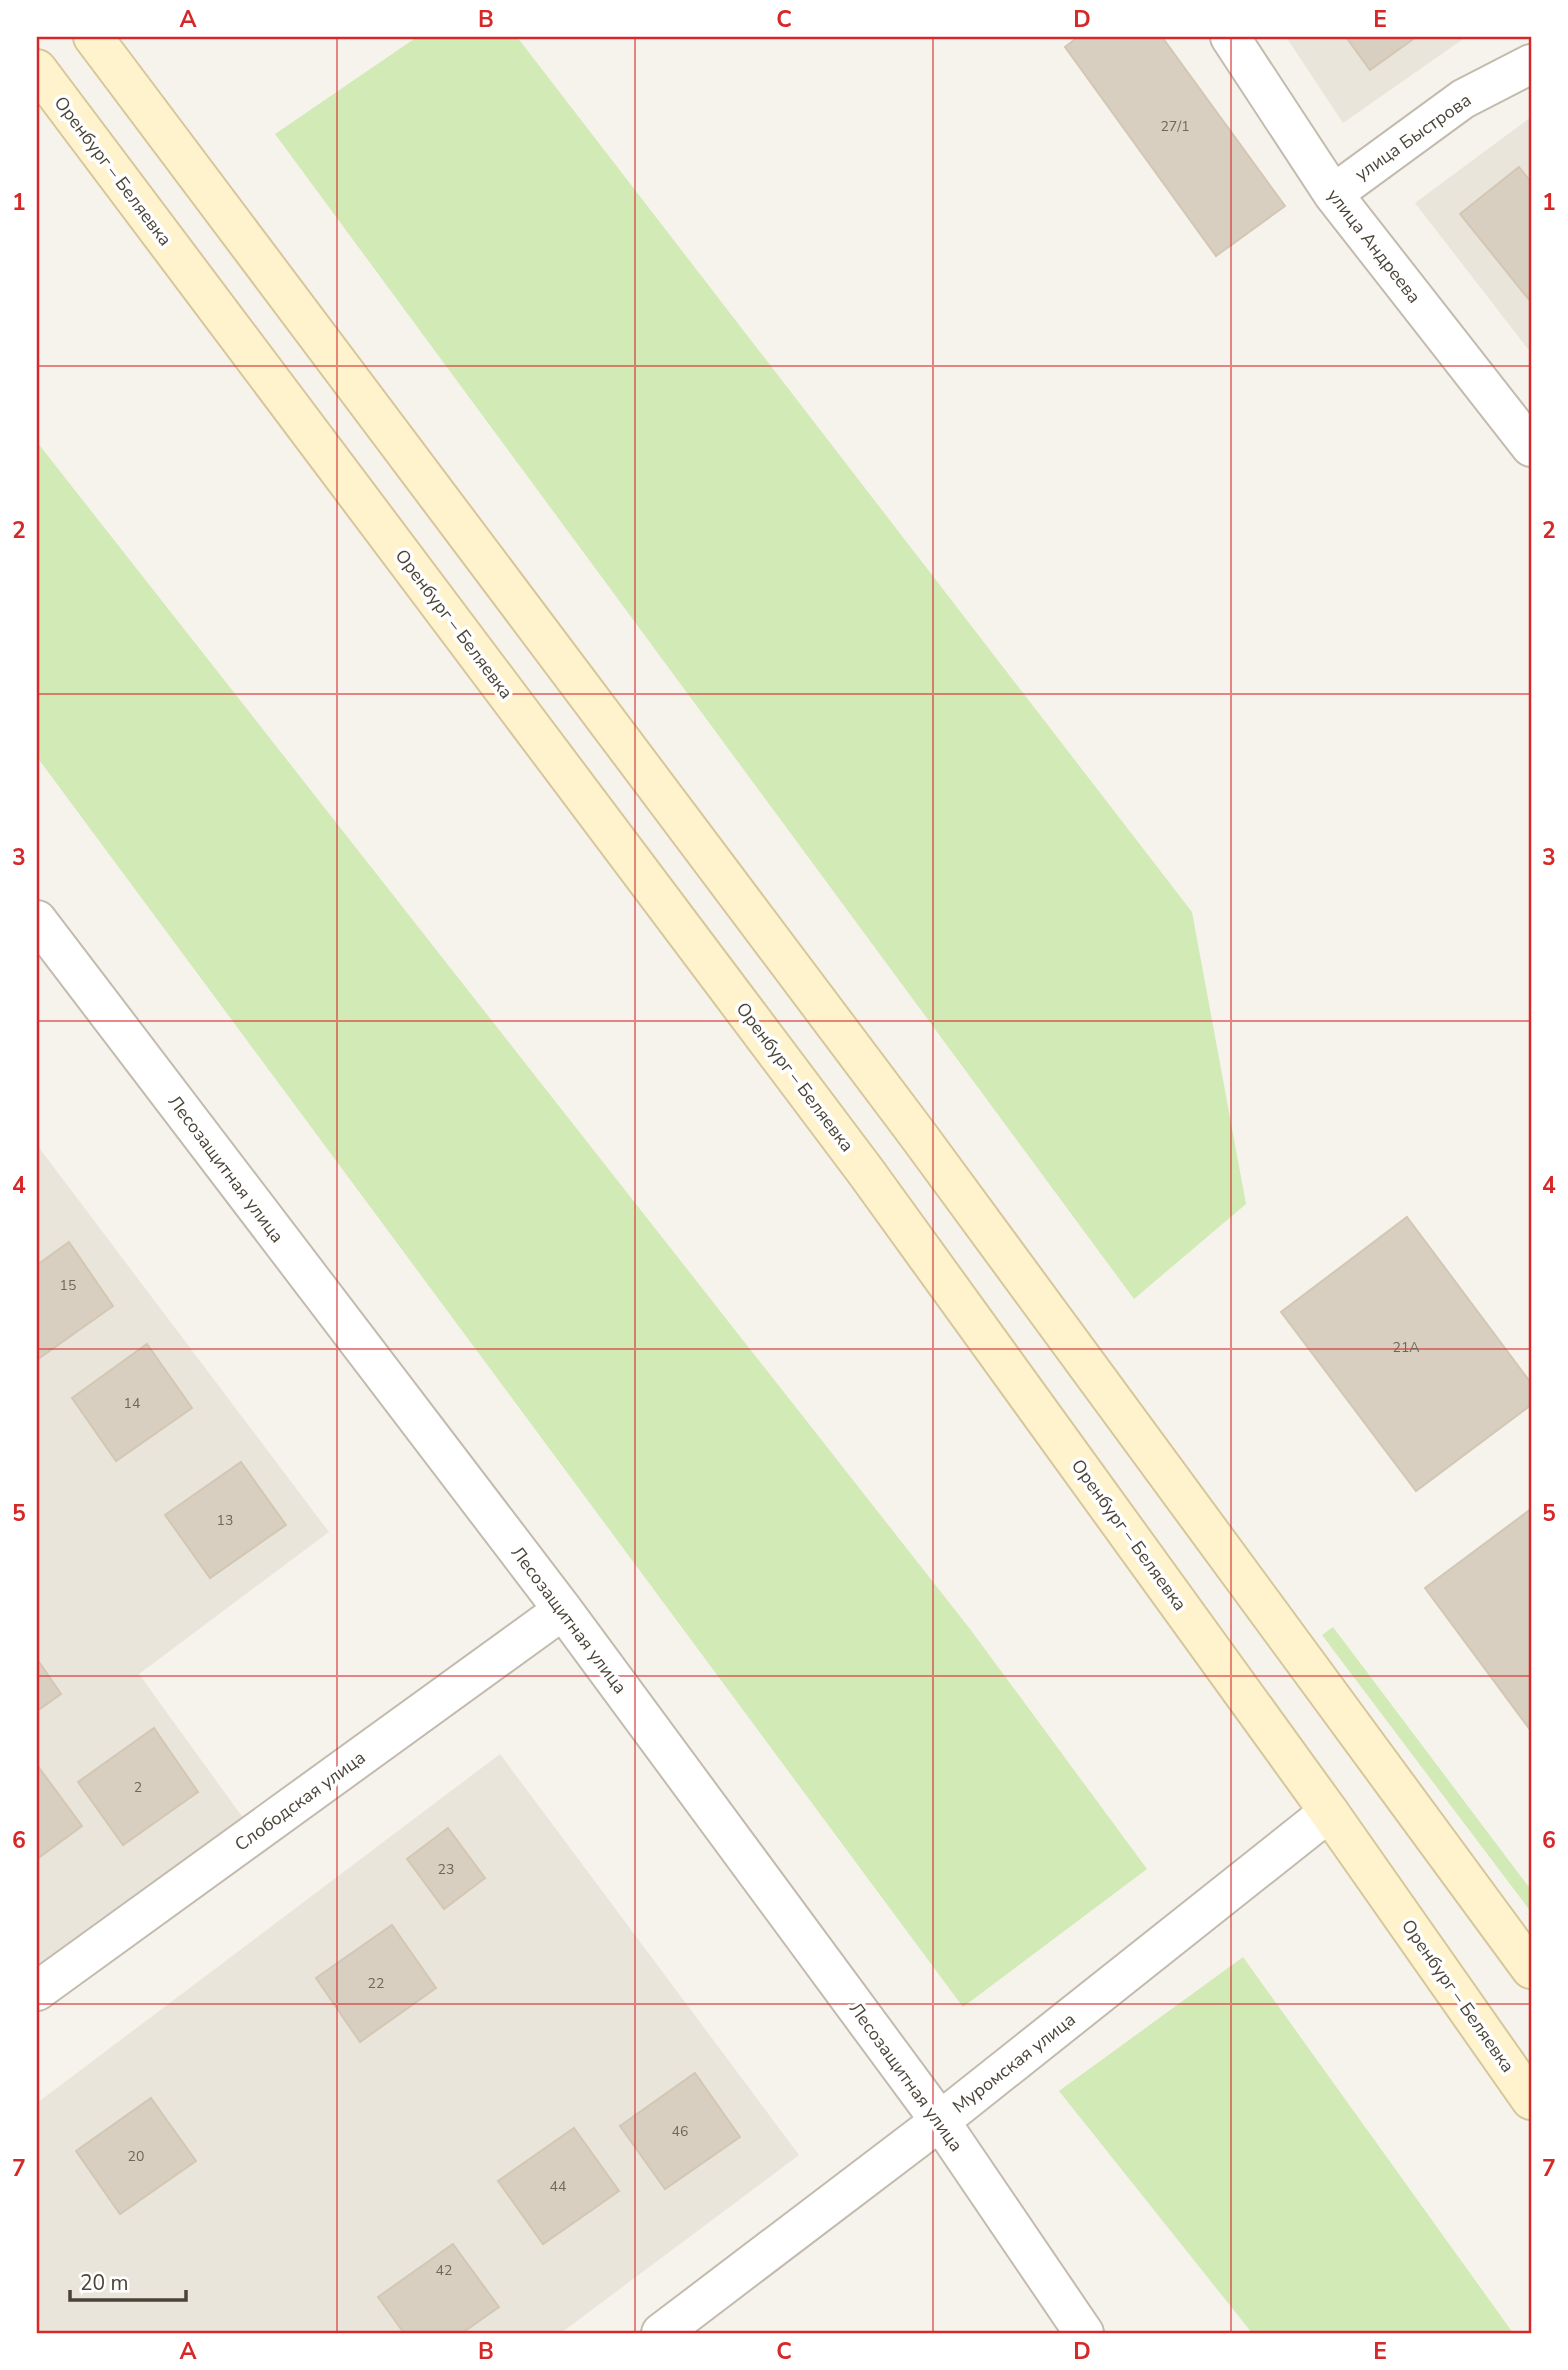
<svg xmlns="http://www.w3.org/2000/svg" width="1568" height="2370" viewBox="0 0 1568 2370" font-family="'Nunito Sans',sans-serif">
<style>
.residential{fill:#eae5da}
.green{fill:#d2eab5}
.building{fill:#d8cfc1;stroke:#d3c7b4;stroke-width:2}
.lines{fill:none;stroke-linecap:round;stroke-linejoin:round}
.street-casing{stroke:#c2bbae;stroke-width:42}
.secondary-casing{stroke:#d6c79b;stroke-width:42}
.street{stroke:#fff;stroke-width:38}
.secondary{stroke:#fff3cd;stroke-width:38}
.grid{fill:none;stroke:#d62828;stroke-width:2;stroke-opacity:0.55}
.labels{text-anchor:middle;stroke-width:7;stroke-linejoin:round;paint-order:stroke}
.number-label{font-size:14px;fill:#6e675b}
.street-label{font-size:18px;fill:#4b4439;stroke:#fff}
.neatline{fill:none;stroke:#d62828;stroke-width:2.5}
.grid-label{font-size:23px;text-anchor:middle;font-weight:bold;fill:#d62828}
</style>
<rect width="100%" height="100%" fill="#f6f3ec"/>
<path class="residential" d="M1286 37H1466L1343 123Z
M1531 117V353L1415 203Z
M37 1145 329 1532 139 1674 246 1822 44 1970 37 1959Z
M500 1754 799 2155 561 2333H37V2103Z"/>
<path class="green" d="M417 37H517L1192 912 1246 1204 1134 1299 275 134Z
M37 442 970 1629 1147 1869 963 2007 37 757Z
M1333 1627 1531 1890V1912L1322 1635Z
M1243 1957 1513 2333H1252L1059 2091Z"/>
<path class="building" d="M1078 37H1162L1285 206 1216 256 1065 47Z
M1346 37H1416L1370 70Z
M1519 167 1531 182V302L1460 214Z
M1407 1217 1531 1383V1405L1416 1491 1281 1312Z
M69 1242 113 1306 38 1359 37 1265Z
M147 1344 192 1408 116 1461 72 1398Z
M241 1462 286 1525 210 1578 165 1515Z
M1531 1509V1731L1425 1588Z
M37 1659 61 1694 37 1711Z
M154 1728 198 1792 123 1845 78 1782Z
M37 1765 82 1826 37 1859Z
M448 1828 485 1878 444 1909 407 1859Z
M392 1925 436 1988 360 2042 316 1978Z
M695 2073 740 2137 665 2189 620 2126Z
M151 2098 196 2161 120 2214 76 2151Z
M574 2128 619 2191 543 2244 498 2181Z
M453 2244 499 2307 462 2333H404L378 2297Z"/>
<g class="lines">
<defs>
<path id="street" d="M1230 37 1333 194 1531 447
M1333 194 1463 99 1531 64
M37 920 563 1610 940 2121 1084 2333
M37 1991 563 1610
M661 2333 940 2121 1329 1812"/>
<path id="secondary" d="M93 37 918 1135 1531 1969
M37 69 866 1172 1329 1812 1531 2100"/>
</defs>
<use href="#street" class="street-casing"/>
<use href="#secondary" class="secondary-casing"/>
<use href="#street" class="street"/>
<use href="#secondary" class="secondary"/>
</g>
<path class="grid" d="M337 37V2333M635 37V2333M933 37V2333M1231 37V2333M37 366H1531M37 694H1531M37 1021H1531M37 1349H1531M37 1676H1531M37 2004H1531"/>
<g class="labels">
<g class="number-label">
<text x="1175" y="131">27/1</text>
<text x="68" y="1290">15</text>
<text x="1406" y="1352">21А</text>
<text x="132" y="1408">14</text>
<text x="225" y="1525">13</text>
<text x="138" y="1792">2</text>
<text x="446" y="1874">23</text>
<text x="376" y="1988">22</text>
<text x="680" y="2136">46</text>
<text x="136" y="2161">20</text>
<text x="558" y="2191">44</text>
<text x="444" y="2275">42</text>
</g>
<g class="street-label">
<text transform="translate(1413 137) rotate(-35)" y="6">улица Быстрова</text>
<text transform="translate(113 171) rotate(53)" y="6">Оренбург – Беляевка</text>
<text transform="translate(1374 246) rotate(52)" y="6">улица Андреева</text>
<text transform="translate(454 624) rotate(53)" y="6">Оренбург – Беляевка</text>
<text transform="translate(795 1077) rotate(53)" y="6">Оренбург – Беляевка</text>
<text transform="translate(226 1169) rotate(53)" y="6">Лесозащитная улица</text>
<text transform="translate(1129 1535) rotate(54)" y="6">Оренбург – Беляевка</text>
<text transform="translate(569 1620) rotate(53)" y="6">Лесозащитная улица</text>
<text transform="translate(300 1801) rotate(-36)" y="6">Слободская улица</text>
<text transform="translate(1458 1996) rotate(55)" y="6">Оренбург – Беляевка</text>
<text transform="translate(1014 2063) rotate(-38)" y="6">Муромская улица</text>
<text transform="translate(906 2077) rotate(54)" y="6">Лесозащитная улица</text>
</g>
</g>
<rect width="1568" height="2370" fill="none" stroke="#ffffff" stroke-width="77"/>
<path d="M70 2290v10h116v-10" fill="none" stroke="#4b4439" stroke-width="3.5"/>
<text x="80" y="2290" font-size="21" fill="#4b4439" stroke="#ffffff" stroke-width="5" paint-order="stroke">20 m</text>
<rect x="38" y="38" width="1492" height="2294" class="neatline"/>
<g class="grid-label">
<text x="188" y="27">A</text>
<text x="486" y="27">B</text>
<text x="784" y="27">C</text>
<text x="1082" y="27">D</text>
<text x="1380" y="27">E</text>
<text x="19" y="210">1</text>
<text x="1549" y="210">1</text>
<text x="19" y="538">2</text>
<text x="1549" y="538">2</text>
<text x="19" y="865">3</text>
<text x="1549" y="865">3</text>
<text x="19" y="1193">4</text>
<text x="1549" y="1193">4</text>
<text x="19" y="1521">5</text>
<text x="1549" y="1521">5</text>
<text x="19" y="1848">6</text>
<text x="1549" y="1848">6</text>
<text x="19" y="2176">7</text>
<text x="1549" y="2176">7</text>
<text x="188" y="2359">A</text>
<text x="486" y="2359">B</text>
<text x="784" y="2359">C</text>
<text x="1082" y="2359">D</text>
<text x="1380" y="2359">E</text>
</g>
</svg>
